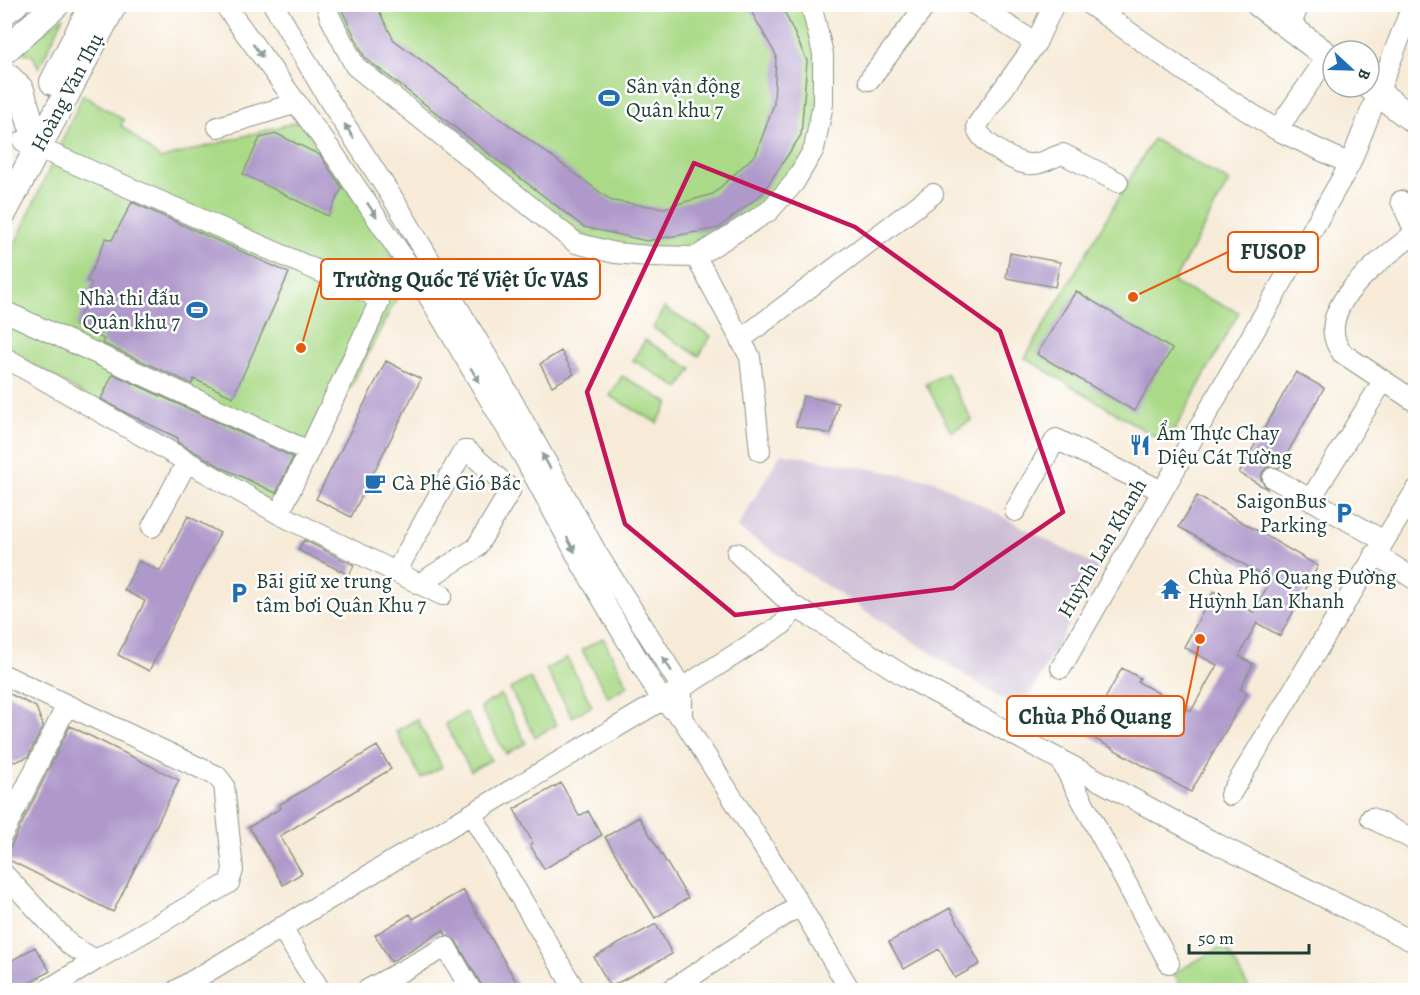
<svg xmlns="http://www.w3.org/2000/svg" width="1420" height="995" viewBox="0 0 1420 995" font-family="Alegreya,serif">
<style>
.industrial{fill:#ccbed4}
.green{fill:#aada88;stroke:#648c5e;stroke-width:1.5}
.building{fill:#af99cb}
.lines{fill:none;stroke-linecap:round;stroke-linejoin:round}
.minor-casing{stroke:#8b9486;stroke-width:22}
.major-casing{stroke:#8b9486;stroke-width:28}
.minor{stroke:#fff;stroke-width:20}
.major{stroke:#fff;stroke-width:26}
.oneway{fill:#8f9e9a}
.marked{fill:none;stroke:#c2185b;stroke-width:4.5;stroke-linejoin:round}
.labels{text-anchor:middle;stroke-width:5;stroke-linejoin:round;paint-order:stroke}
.poi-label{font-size:21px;fill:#1f3d34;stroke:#fff;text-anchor:start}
.street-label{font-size:21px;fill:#1f3d34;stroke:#fff}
.leader{fill:none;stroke:#e8590c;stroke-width:2}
.callout-dot{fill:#e8590c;stroke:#fff;stroke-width:2}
.callout{fill:#fff;stroke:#e8590c;stroke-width:2}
.callout-label{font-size:22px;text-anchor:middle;font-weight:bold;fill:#1f3d34}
</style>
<rect width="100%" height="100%" fill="#fff"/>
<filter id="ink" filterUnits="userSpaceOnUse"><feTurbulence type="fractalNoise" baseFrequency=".0167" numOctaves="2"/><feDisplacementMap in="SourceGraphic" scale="12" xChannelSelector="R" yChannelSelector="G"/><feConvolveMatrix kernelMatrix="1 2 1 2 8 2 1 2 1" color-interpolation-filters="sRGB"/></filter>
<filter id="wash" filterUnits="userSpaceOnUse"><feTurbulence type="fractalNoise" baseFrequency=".008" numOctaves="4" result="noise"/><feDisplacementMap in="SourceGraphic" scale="24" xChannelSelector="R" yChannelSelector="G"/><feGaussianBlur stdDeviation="1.35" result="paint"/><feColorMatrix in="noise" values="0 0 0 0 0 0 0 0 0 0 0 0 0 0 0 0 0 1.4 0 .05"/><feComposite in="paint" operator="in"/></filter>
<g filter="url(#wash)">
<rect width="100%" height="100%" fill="#f7ebd8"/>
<path class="industrial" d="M781 453 933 480 1100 568 1021 711 737 528Z"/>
<path class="green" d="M329 5H803L823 54 814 149 769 211 696 257 615 253 517 196 403 104 368 63 358 55Z
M64 16 39 68 33 56 19 51Z
M83 95 124 120 121 125 160 159 300 121 387 244 405 282 285 514 5 348V266Z
M1153 139 1229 181 1173 283 1239 312 1167 444 1025 358Z
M664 308 711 336 699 356 653 328Z
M645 340 692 369 679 388 633 360Z
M946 373 972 420 951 432 926 384Z
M622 376 669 403 657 423 610 396Z
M603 638 628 686 608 697 582 650Z
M567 658 592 706 572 717 546 669Z
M530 678 556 725 535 737 510 689Z
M501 695 526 743 506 754 480 707Z
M466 712 491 760 471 771 445 724Z
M417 719 442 767 421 778 396 731Z
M1225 945 1250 990H1183L1174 973Z"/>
<g id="blocks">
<path class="building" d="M339 4H375L394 40 612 201 664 208 713 194 756 154 774 104 776 55 747 4H781L807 61 801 135 762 194 718 228 647 241 584 227 365 58Z
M277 134 320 155 342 188 328 216 243 174 260 138Z
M132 202 289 273 233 397 194 379 192 384 102 343 104 339 75 326 89 297 86 296 92 283 87 281 106 238 112 240Z
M1010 253 1060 262 1055 287 1006 278Z
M1076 291 1172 349 1134 411 1037 354Z
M561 351 574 374 552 386 540 364Z
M386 361 421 379 351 517 316 499Z
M1296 372 1324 388 1279 468 1267 467 1262 473 1261 479 1267 489 1239 473Z
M113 374 293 457 276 493 223 468 177 442 178 438 128 414 101 399Z
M803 396 838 403 831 434 796 426Z
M1197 496 1318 566 1280 636 1257 623 1239 656 1253 664 1240 689 1247 693 1191 792 1086 734 1122 668 1140 678 1138 682 1191 711 1217 665 1184 647 1214 591 1253 612 1271 580 1179 527Z
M188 516 220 533 149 671 118 655 145 601 124 590 139 561 160 571Z
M304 540 354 565 349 575 298 550Z
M4 691 36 707 43 726 28 757 15 762 4 757Z
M70 726 179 780 113 912 5 858Z
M377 746 391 769 280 836 302 873 283 885 249 827 281 808 279 805Z
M561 783 579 816 588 811 602 835 544 869 530 845 533 843 514 809Z
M639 817 688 898 655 918 605 837Z
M463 890 521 990H483L481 984 456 941 446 935 443 930 391 962 375 935 410 914 413 919Z
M950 908 980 964 955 978 939 949 904 969 889 942Z
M656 924 672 954 610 987 594 957Z
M35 947 50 971 18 990H4V965Z"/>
</g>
</g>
<g filter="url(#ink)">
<use href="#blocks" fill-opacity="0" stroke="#8b9486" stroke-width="1.5"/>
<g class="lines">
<defs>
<path id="minor" d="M224 4 336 157 423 287 526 461 582 565 662 700 682 718 800 905 671 990
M273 4 329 100 399 208 498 375 598 555 682 688V718
M326 4 330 17 355 66 576 243 615 253 649 256 696 257 769 211 794 183 814 149 823 104V54L811 4
M974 4 1036 43
M1054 4 1036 43 977 125C976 140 1012 161 1027 164 1040 166 1051 157 1063 154L1118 182
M1089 4 1189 74 1277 130 1350 164
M1290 27 1299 4
M869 80 927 4
M218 127 297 103
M1277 130 1328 56
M23 141 371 294 379 303 279 514
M1401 201 1416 234
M1415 233C1386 257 1308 308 1342 353L1416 402
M696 257 750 357 760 451
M4 311 308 451
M740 340 933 194
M4 357 279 514 442 595
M1273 478 1384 541
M1310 500 1383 381
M1015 511 1056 439 1162 491
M152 527 187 462
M1375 554 1416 580
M396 572 461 455 464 451H468L507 486 510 491 476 548 419 584
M791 604 906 677 1217 844 1416 943
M1061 668 1350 164 1413 4
M4 675 67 705 4 832
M1060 759 1169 963
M1230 795 1346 602 1416 490
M472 815 575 990
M1371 818 1416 841
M4 874 71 946 96 960
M800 905 850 990
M281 927 320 990
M47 990 96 960 229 883 233 870 224 785 217 776 67 705
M177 990 682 688 783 624 792 612 791 604 737 553
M367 990 446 947 471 990"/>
<path id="major" d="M1259 4 1333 60
M4 12 15 4
M4 51 57 4
M4 78H9L21 90 31 124
M53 82 93 4
M1369 86 1416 122
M4 212 114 4"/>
</defs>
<use href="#minor" class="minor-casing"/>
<use href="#major" class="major-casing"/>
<use href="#minor" class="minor"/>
<use href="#major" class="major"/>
</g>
<defs><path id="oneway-solid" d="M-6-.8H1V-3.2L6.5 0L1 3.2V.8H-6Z" transform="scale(1.5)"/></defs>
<g class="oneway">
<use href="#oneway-solid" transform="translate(258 51) rotate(53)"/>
<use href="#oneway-solid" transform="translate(349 131) rotate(-123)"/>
<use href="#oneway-solid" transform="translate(372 210) rotate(56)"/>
<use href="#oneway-solid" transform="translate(475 375) rotate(59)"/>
<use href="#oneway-solid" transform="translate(546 461) rotate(-119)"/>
<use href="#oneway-solid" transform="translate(571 545) rotate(62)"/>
<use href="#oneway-solid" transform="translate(667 664) rotate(-122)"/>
</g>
</g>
<path class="marked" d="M694 163 855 227 1000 331 1063 512 953 588 735 615 625 524 587 392Z"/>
<defs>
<symbol id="stadium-bare" viewBox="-9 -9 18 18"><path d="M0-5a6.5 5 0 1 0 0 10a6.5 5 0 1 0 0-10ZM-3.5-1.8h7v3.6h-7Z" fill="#1f6fb2" stroke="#fff" stroke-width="2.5" paint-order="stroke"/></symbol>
<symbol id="restaurant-bare" viewBox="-9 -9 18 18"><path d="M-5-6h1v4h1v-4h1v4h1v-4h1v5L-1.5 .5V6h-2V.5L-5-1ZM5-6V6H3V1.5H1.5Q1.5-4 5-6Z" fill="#1f6fb2" stroke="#fff" stroke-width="2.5" paint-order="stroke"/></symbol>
<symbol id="cafe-bare" viewBox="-9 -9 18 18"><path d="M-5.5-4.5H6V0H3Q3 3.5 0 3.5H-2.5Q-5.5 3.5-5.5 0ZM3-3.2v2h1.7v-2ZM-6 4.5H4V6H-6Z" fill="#1f6fb2" stroke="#fff" stroke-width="2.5" paint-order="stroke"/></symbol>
<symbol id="parking-bare" viewBox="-9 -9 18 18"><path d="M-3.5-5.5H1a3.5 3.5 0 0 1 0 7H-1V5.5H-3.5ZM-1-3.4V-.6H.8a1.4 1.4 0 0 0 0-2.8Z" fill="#1f6fb2" stroke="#fff" stroke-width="2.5" paint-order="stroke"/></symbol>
<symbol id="temple-bare" viewBox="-9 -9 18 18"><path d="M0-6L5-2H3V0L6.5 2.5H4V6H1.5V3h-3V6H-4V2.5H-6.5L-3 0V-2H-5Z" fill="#1f6fb2" stroke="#fff" stroke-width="2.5" paint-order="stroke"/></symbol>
</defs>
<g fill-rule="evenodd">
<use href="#stadium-bare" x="594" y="83" width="30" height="30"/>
<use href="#stadium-bare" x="182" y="295" width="30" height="30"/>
<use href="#restaurant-bare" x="1125" y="430" width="30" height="30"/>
<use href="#cafe-bare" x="360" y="468" width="30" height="30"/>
<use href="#parking-bare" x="1329" y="498" width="30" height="30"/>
<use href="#temple-bare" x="1156" y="574" width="30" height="30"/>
<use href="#parking-bare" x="224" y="578" width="30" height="30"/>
</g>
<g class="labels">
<g class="poi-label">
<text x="626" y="93">Sân vận động<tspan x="626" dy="24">Quân khu 7</tspan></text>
<text x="180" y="305" text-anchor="end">Nhà thi đấu<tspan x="180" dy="24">Quân khu 7</tspan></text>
<text x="1157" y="440">Ẩm Thực Chay<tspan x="1157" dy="24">Diệu Cát Tường</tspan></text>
<text x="392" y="490">Cà Phê Gió Bấc</text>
<text x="1327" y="508" text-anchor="end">SaigonBus<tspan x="1327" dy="24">Parking</tspan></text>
<text x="1188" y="584">Chùa Phổ Quang Đường<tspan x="1188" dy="24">Huỳnh Lan Khanh</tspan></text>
<text x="256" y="588">Bãi giữ xe trung<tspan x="256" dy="24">tâm bơi Quân Khu 7</tspan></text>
</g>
<g class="street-label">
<text transform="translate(67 92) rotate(-62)" y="7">Hoàng Văn Thụ</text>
<text transform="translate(1102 548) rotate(-60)" y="7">Huỳnh Lan Khanh</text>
</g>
</g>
<path class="leader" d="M1133 297L1228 252M301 348L321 279M1200 639L1184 716"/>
<g class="callout-dot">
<circle cx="1133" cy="297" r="6"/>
<circle cx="301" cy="348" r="6"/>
<circle cx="1200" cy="639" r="6"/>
</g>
<g class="callout">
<rect x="1228" y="232" width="90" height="40" rx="6"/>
<rect x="321" y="259" width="279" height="40" rx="6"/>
<rect x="1007" y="696" width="177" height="40" rx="6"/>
</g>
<g class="callout-label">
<text x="1273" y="259">FUSOP</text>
<text x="461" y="287">Trường Quốc Tế Việt Úc VAS</text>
<text x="1095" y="724">Chùa Phổ Quang</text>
</g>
<rect width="1420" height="995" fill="none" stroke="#fff" stroke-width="24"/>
<g transform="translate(1351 69) rotate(112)"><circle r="28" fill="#ffffff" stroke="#a5b1ae" stroke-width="1.5"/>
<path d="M0-4.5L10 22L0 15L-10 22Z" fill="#1f6fb2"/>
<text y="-9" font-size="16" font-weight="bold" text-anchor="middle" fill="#1f3d34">B</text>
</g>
<path d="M1189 944v9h120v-9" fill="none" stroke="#1f3d34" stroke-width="3"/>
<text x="1198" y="944" font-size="18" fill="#1f3d34" stroke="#ffffff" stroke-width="4.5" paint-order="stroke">50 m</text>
</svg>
